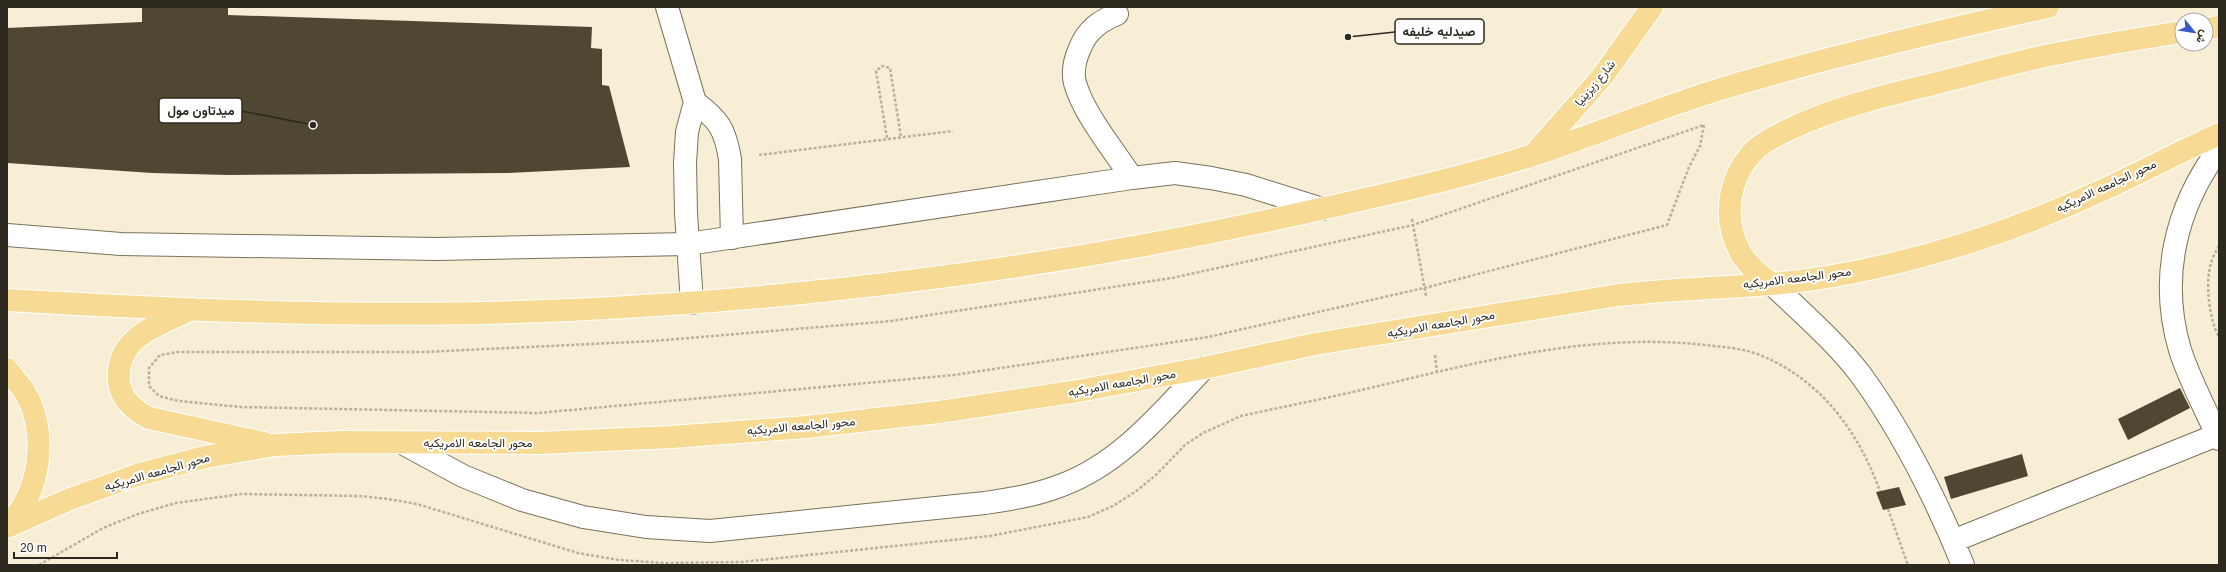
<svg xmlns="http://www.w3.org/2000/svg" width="2226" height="572" viewBox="0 0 2226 572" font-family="Helvetica,Vazirmatn,sans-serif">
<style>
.building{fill:#504733}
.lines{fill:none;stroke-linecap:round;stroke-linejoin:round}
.minor-casing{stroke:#7b725c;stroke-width:24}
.major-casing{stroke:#fff;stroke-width:24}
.path{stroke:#b9b19d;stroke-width:2.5;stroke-dasharray:3 2;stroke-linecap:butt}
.minor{stroke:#fff;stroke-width:22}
.major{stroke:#f7db94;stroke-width:22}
.labels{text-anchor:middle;stroke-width:4;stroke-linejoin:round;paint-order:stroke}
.street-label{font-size:12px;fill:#2d291f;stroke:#fff}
.leader{fill:none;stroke:#2d291f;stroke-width:1.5}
.callout-dot{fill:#2d291f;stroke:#fff;stroke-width:1.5}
.callout{fill:#fff;stroke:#2d291f;stroke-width:1.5}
.callout-label{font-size:13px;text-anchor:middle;font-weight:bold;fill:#2d291f}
</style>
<rect width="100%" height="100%" fill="#f8edd5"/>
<path class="building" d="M142 7H228V15L592 27 591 48 602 49V85L609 86 630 167 507 173 228 175 152 173 7 163V28L142 22Z
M2180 388 2190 408 2128 440 2118 419Z
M2022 454 2028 476 1951 499 1944 477Z
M1899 487 1906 505 1883 510 1876 492Z"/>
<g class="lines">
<defs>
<path id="minor" d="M667 7 695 102 687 132 685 163 686 213 692 303
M1117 14C1100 21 1087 30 1080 48 1075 59 1072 71 1075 83 1083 113 1115 152 1132 178
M695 102C719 120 725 129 730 159L732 238
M2219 149C2175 208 2159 279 2180 350 2190 381 2206 410 2219 439
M7 235 121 244 437 249 688 244 1132 178 1175 173 1211 178 1246 185 1322 209
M1772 284C1802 313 1835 341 1861 375 1903 433 1936 499 1963 565
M404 444 463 476 522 500 583 517 646 527 710 531 985 503C1012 499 1037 495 1062 485 1121 463 1162 412 1204 368
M1953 541 2217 435"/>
<path id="major" d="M2206 29 2219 27
M1534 154 1602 77 1652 7
M1772 284C1760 275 1747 265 1740 252 1722 218 1728 176 1756 149 1766 140 1780 134 1792 128 1835 108 1879 97 1925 86 1965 76 2005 65 2045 56 2090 47 2136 39 2182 32
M7 300C194 311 383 319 570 310 824 298 1077 265 1325 208 1392 193 1461 178 1527 157 1593 136 1657 108 1724 88 1831 56 1939 31 2048 7
M192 309C160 325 115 336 119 381 120 399 134 410 149 418L264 443
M7 369C13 377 19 384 24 391 45 425 42 473 23 506 19 513 12 519 7 525
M7 527 70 499 137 475 205 457 275 445 342 442 538 443 672 437 806 427 939 412 1072 392 1204 368 1315 344 1619 295C1670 289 1720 288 1770 284 1826 280 1884 267 1937 252 1991 237 2043 217 2094 194 2136 175 2177 153 2219 134"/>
</defs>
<use href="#minor" class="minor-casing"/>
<use href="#major" class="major-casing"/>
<path class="path" d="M1704 125 1700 146 1689 167 1667 225 1424 288 1208 337 954 375 538 413 241 407 179 401 159 396 149 386V368L160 355 178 352H424L653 341 891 321 1172 278 1413 225Z
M887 138 876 71 882 66 890 68 901 137
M759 155 953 131
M1412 219 1426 296
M2219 246C2216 251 2213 257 2211 263 2205 283 2209 319 2219 337
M1435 355 1437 372
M1888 509 1908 565
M39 565 103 528 138 514 176 503 242 494 359 496 388 499 417 504 578 553 619 560 664 563 742 562 990 536 1088 517 1113 506 1135 492 1156 475 1185 445 1203 433 1241 416C1287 406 1333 397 1378 386 1483 361 1587 334 1696 344 1718 347 1740 347 1760 355 1821 380 1858 431 1880 491"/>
<use href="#minor" class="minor"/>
<use href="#major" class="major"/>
</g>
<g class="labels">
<g class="street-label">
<text transform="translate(1595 83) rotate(-50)" y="4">شارع زيزينيا</text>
<text transform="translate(2106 186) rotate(-25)" y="4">محور الجامعه الامريكيه</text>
<text transform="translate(1797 278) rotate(-7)" y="4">محور الجامعه الامريكيه</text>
<text transform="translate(1441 324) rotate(-10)" y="4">محور الجامعه الامريكيه</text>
<text transform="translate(1122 383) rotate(-10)" y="4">محور الجامعه الامريكيه</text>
<text transform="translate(801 426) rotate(-5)" y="4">محور الجامعه الامريكيه</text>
<text x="478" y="447">محور الجامعه الامريكيه</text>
<text transform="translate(157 472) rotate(-16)" y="4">محور الجامعه الامريكيه</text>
</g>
</g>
<path class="leader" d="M1348 37L1395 32M313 125L242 111"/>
<g class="callout-dot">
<circle cx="1348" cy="37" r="4"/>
<circle cx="313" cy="125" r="4"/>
</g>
<g class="callout">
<rect x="1395" y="19" width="89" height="25" rx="4"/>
<rect x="159" y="98" width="83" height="25" rx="4"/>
</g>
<g class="callout-label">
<text x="1439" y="36">صيدليه خليفه</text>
<text x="201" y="115">ميدتاون مول</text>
</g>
<rect width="2226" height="572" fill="none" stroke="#2d291f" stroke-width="16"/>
<g transform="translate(2194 32) rotate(120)"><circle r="19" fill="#ffffff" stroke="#aba9a5"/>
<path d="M0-3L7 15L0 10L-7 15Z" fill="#3859cb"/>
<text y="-6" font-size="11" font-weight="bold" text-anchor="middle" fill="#2d291f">ش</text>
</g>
<path d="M14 552v6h103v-6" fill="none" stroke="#2d291f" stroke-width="2"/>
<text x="20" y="552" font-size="12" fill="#2d291f" stroke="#ffffff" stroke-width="3" paint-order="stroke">20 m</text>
</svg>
